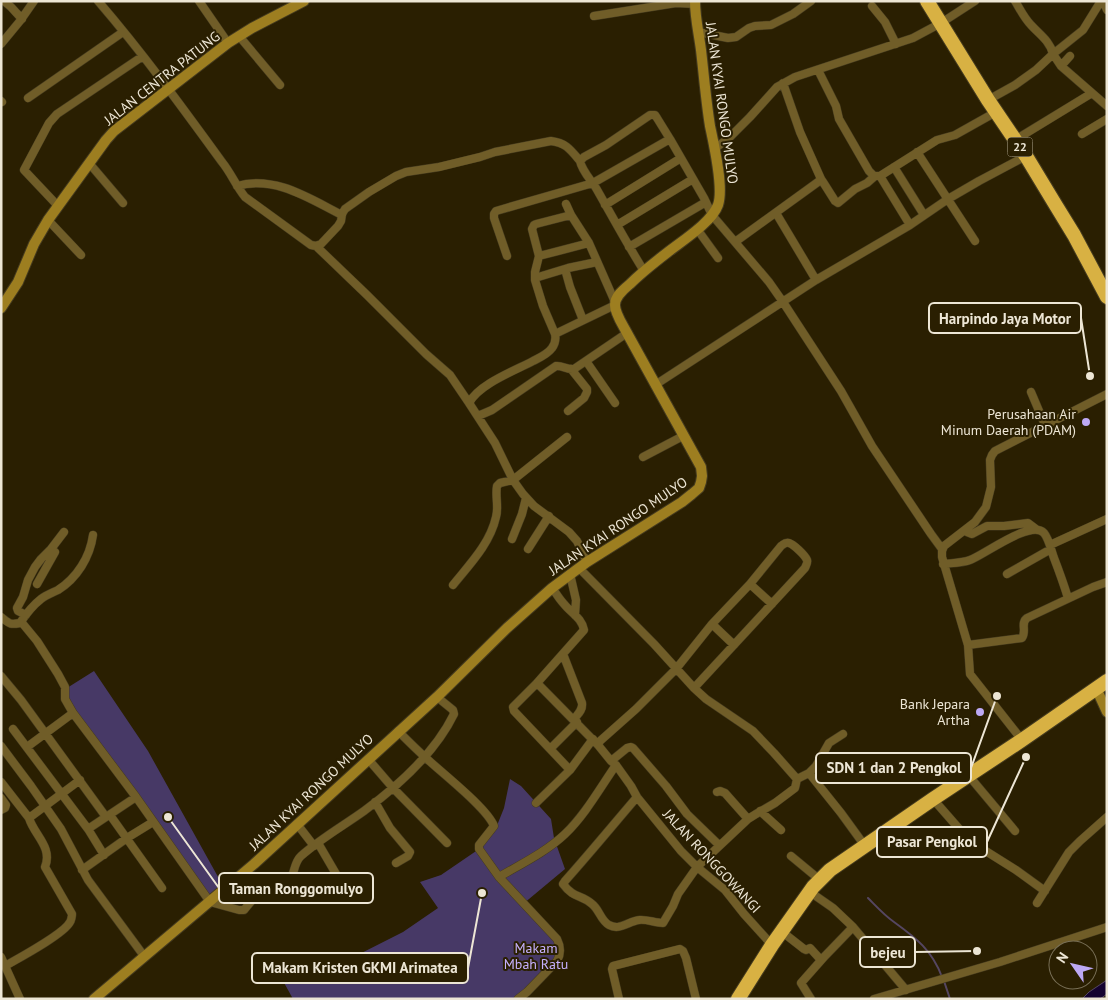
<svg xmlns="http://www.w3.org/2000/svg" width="1108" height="1000" viewBox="0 0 1108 1000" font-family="'PT Sans',sans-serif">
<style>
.green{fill:#473966}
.water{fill:#14022f;stroke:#554661}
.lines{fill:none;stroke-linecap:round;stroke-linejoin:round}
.stream{stroke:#554661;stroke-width:2}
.street-casing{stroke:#453b1f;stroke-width:9}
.secondary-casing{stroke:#453b1f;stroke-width:12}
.highway-casing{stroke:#453b1f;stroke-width:16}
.street{stroke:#705d28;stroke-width:8}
.secondary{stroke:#9d7e20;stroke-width:10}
.highway{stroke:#d8b143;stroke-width:14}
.poi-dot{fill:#bda9f5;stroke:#2a1f01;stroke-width:2}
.labels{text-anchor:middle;stroke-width:4;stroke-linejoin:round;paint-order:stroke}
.shield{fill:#2a1f01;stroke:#b2aa95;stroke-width:1}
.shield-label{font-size:12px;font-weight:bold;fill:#ede6d5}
.street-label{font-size:14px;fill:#ede6d5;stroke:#2a1f01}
.poi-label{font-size:14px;fill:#ede6d5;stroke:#2a1f01;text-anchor:end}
.park-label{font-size:14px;fill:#c6b1fe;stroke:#2a1f01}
.leader{fill:none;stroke:#ede6d5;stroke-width:2}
.callout-dot{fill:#ede6d5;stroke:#2a1f01;stroke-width:2}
.callout{fill:#2a1f01;stroke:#ede6d5;stroke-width:2}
.callout-label{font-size:15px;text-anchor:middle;font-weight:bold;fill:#ede6d5}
</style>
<rect width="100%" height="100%" fill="#2a1f01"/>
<path class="green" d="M94 671 148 751 222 884 208 897 67 700V688Z
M510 779 521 786 551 819 554 838 565 869 523 904 557 940 559 955 517 999H293L282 979 309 962 318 975 403 932 438 908 420 882 441 875 482 847 496 828 504 808Z"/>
<path class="water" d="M1107 980V994L1100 999H1082L1089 992Z"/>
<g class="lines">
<path class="stream" d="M868 898C876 906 884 915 894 922 916 938 932 950 942 977
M944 981 950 999"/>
<defs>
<path id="street" d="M4 1 11 7 22 19
M98 1C142 52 182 107 222 162 231 173 236 186 245 197L311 245 316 246 321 244 338 226 341 221 342 214 345 209 369 192 396 176 406 172 439 167 480 157 495 152 551 141C566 143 570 149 580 161
M199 1 228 43
M1101 1 1083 30 1053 54 1061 66 1107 106
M1103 1 1107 10
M872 6 885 22 896 44
M594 16 676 3 695 4
M698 32 728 38 736 37 749 28 755 26 771 25 793 14 811 1
M239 36 280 85
M1 44 20 21 34 1
M1061 66 1070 56
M818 70 836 106 839 119 869 171 874 176H880L937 140 955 135 996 112
M28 98 123 32
M988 100 1015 85 1036 70 1053 54C1050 41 1039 34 1031 25 1024 18 1020 9 1015 1
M1 101 2 102
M1082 134 1107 119
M1015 140 1092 93
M714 149 729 138 750 117 777 87 795 77 913 38 941 23 975 1
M917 152 975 241
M89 163 123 203
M894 167 924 215
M880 176 910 225
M821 179 823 182 835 201 838 203 855 189 867 183 875 176
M237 186C275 175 310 199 342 215
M566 204 571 215 589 243 615 302
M605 205 681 158
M58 206 24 170 49 123 57 114 143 56
M776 213 816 280
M571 215 536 224 534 225 532 229 539 256 535 272V280L543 306 555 334C556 339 555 344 552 348 548 354 539 358 533 361 514 371 479 384 469 403L495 443 513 480 523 494 534 506 569 532 577 541 587 562
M48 220 81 255
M617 225 693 179
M697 229 718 258
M735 242 818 182 821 179 800 132 783 83
M316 246 367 295 426 354 450 375 469 403
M629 247 706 202
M507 256 494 218V214L496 211 593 183 670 139
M539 256 589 243
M565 269 570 287 583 320
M644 271C627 244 612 216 596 188 591 180 582 171 580 161L584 157 606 145 650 115H655L657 118 670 139 704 198 712 215 769 282 783 302 841 391 872 446 931 534 942 549
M535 278 568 268 597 262
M555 334 615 305
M586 361 615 403
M655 385 816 280 910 225 948 199 979 181 1026 156
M1031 392 1045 425
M568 411 584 398 587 392V389L571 369
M478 416 492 410 556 366C562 365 567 370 574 369L627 333
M643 457 683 436
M966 529 967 532 972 534 987 526H1004L1028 523 1036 529
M512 539 522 514 526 498
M1050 545 1107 519
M528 549 549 516
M943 564C952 563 962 563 970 560 984 555 1031 519 1044 533 1049 539 1051 550 1054 558 1059 571 1064 585 1068 598
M579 568 654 644 694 688 706 699 753 731 774 753 797 779 795 788 775 803 756 814 748 819 697 867 678 894 673 906 663 923C655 923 647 919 639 920 629 921 620 931 609 925 601 921 599 909 592 904 581 894 574 899 563 884L565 881C590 853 613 825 637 797
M570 574 576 600 575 615
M1007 574 1051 549
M37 584 55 552
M750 584 772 604
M453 585C469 565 490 544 496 517 499 507 495 496 497 486L500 483 513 480 567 437
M552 588C556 593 559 599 564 604 571 613 582 618 584 630L537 683 598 745
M26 615 18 611 17 608 23 597 28 580 35 567 41 559 51 549 64 532
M1 617C10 624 10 625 20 623L23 624 37 641 58 674 65 687V699L73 713 136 797 210 902 239 910H244C249 904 254 897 260 893 267 889 278 890 285 885 296 878 292 864 301 856 320 839 343 826 364 811 398 786 435 753 454 714L453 710 437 697
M20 623C26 614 32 606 41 599 46 595 52 593 58 590 77 578 90 557 93 535
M712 624 734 645
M968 645 1022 638C1027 631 1020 623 1027 618L1093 587 1107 582
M563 654 582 703C583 710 578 714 574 719
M1 676 21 700 106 817
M537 683 513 707 514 711 570 770 593 739
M13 729 88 829
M398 731C407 740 416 749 426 758 442 773 487 808 494 826L479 845V849L499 877 557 939C561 947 561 954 557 961L527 992 518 999
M1022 740 970 674 968 645 942 557V551L944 546 975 522 986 507 991 487 990 460 992 455 995 451 1107 394
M1 746 31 786 61 829 88 880 144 956
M27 747 73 713
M550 749 577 722
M368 759 393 788 447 843
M611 761 598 745 600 741 636 709 676 669 712 624 750 584 781 546C784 544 785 542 789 543 793 544 805 555 807 560 808 563 806 565 805 568L694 688
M809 773 841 813 865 846
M969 776 1015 831
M797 779 809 773 816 766 829 743 843 734
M1 782 29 818
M717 792 720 791 725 793 748 819
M1 798 6 805 5 808 1 810
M933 799 968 839 973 843 1016 870 1045 891
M375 802 390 828 410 852 408 856 396 863
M536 803 570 770
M760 811 781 830
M110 815 162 888
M297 824 314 846
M318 843 339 879
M719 845 687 814 666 786 633 748 631 747 627 748 611 761 616 765 631 786 637 797 681 851 697 867 725 890 744 914 772 945
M104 855 88 829 136 797
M791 856 820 880
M82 870 127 838 153 822
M499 877C521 864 546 852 565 834 585 815 600 788 616 765
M810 892 833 908 853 927 906 990
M1037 903 1069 852 1080 841 1107 817
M781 931 804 949 806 950 810 948 821 960
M1 957 20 999
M5 966C19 958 64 934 70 922 71 921 72 916 72 914L45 867C53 847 34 835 29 818L80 780
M619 999 612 969 613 966 680 949 683 951 686 958 696 999
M811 999 801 983 824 957 853 927
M874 999 1000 962 1107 927"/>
<path id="secondary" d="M1 308 18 282 34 244 48 220 106 140 114 131 228 43 252 28 304 1
M1096 688 1107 712
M94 999 254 864 437 697 507 628 552 588 587 562 682 502 692 494 699 488 701 482 702 476 701 467 627 333C623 325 615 314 615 305 615 296 624 289 630 284 642 272 655 262 668 252 682 241 712 222 718 205 724 188 714 145 710 126 706 101 704 76 701 50 699 34 695 18 695 1"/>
<path id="highway" d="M927 1 988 100 1026 156 1055 204 1074 235 1107 297
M738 999 772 945 813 887 830 870 933 799 1022 740 1107 681"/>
</defs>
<use href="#street" class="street-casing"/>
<use href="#secondary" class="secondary-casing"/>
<use href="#highway" class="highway-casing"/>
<use href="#street" class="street"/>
<use href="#secondary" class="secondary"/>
<use href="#highway" class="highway"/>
</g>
<g class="poi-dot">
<circle cx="1086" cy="422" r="5"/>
<circle cx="980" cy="712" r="5"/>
</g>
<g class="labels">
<rect class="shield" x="1007.5" y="137.5" width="25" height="19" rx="4"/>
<g class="shield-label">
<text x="1020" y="151">22</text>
</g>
<g class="street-label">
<text transform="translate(162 78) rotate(-38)" y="5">JALAN CENTRA PATUNG</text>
<text transform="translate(722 103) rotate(82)" y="5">JALAN KYAI RONGO MULYO</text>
<text transform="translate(618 526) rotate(-34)" y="5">JALAN KYAI RONGO MULYO</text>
<text transform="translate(311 792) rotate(-43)" y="5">JALAN KYAI RONGO MULYO</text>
<text transform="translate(712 861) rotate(47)" y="5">JALAN RONGGOWANGI</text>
</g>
<g class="poi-label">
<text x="1076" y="419">Perusahaan Air<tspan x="1076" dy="16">Minum Daerah (PDAM)</tspan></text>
<text x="970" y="709">Bank Jepara<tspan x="970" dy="16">Artha</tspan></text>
</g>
<g class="park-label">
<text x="536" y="953">Makam<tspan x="536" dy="16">Mbah Ratu</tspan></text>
</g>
</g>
<path class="leader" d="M1090 376L1081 318M997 696L971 768M1026 757L987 842M168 817L219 888M977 951L915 952M482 893L468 968"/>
<g class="callout-dot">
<circle cx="1090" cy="376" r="5"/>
<circle cx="997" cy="696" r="5"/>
<circle cx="1026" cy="757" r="5"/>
<circle cx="168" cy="817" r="5"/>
<circle cx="977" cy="951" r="5"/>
<circle cx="482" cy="893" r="5"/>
</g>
<g class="callout">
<rect x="929" y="303" width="152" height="30" rx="5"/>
<rect x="816" y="753" width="155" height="30" rx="5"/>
<rect x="877" y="827" width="110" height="30" rx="5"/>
<rect x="219" y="873" width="154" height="30" rx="5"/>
<rect x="860" y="937" width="55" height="30" rx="5"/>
<rect x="252" y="953" width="216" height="30" rx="5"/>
</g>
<g class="callout-label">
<text x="1005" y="324">Harpindo Jaya Motor</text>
<text x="894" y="773">SDN 1 dan 2 Pengkol</text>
<text x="932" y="847">Pasar Pengkol</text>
<text x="296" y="894">Taman Ronggomulyo</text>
<text x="888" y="958">bejeu</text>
<text x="360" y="973">Makam Kristen GKMI Arimatea</text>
</g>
<rect width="1108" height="1000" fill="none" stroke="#ede6d5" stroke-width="5"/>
<g transform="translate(1073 965) rotate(304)"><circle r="24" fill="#2a1f01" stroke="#786f56"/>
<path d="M0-4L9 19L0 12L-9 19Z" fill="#bda9f5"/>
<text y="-8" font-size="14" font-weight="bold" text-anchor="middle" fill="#ede6d5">N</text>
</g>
</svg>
